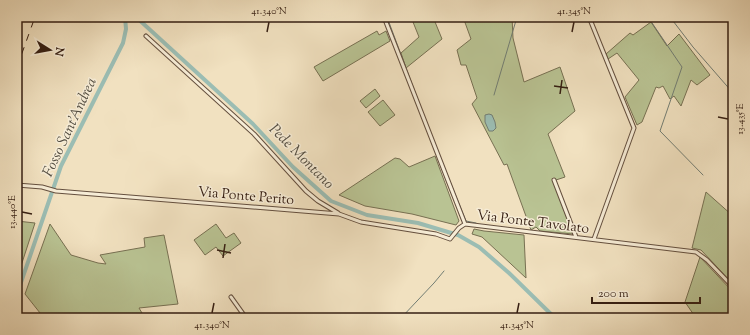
<svg xmlns="http://www.w3.org/2000/svg" width="750" height="335" viewBox="0 0 750 335" font-family="'Sorts Mill Goudy',serif">
<style>
.green{fill:#b9c393;stroke:#777052}
.water{fill:#9bbdb3;stroke:#727d73}
.lines{fill:none;stroke-linecap:round;stroke-linejoin:round}
.stream{stroke:#727d73;stroke-width:1}
.canal{stroke:#9bbdb3;stroke-width:4}
.street-casing{stroke:#644f3e;stroke-width:5}
.street{stroke:#f6ecd6;stroke-width:3}
.rail{stroke:#351e12;stroke-width:1;stroke-dasharray:7 7;stroke-linecap:butt}
.ticks{fill:none;stroke:#351e12;stroke-width:1.5}
.labels{text-anchor:middle;stroke-width:3;stroke-linejoin:round;paint-order:stroke}
.street-label{font-size:14px;fill:#351e12;stroke:#f6ecd6}
.water-label{font-size:15px;font-style:italic;fill:#544e42;stroke:#f6ecd6}
.neatline{fill:none;stroke:#351e12;stroke-width:1.5}
.ticks-label{font-size:10px;text-anchor:middle;fill:#351e12}
</style>
<rect width="100%" height="100%" fill="#f1e1c0"/>
<filter id="stains"><feTurbulence type="fractalNoise" baseFrequency=".005" numOctaves="4"/><feColorMatrix values="0 0 0 0 .2 0 0 0 0 .09 0 0 0 0 .02 0 0 0 .5 -.17"/></filter>
<radialGradient id="worn" r=".72"><stop offset=".6" stop-color="#630" stop-opacity="0"/><stop offset="1" stop-color="#630" stop-opacity=".3"/></radialGradient>
<path class="green" d="M411 17H433L442 39 406 68 401 53 419 37Z
M463 17H512L513 38 524 82 560 67 575 111 548 134 565 177 553 181 573 234 540 231 536 227 531 230 507 164 504 165 472 104 477 98 466 65H461L457 50 471 39Z
M651 22 667 46 679 34 710 75 697 85 691 80 681 106 674 96 670 99 663 86 659 88 656 87 642 122 637 125 625 97 639 80 617 53 608 59 606 54 630 33 633 35Z
M377 31 379 35 386 31 390 41 323 81 314 67Z
M375 89 380 96 366 108 360 101Z
M383 100 395 115 380 126 368 112Z
M435 156 459 221 456 225 412 214 365 206 339 195 395 158 400 159 409 167Z
M706 192 733 216V284L701 250 692 248Z
M17 221 35 223 19 272H17Z
M50 224 71 255 98 263 106 264 100 255 145 247 144 238 164 235 178 304 139 308 145 318H44L25 294Z
M216 224 226 238 234 233 241 243 223 256 216 247 205 255 194 240Z
M474 229 484 231 524 235 526 278 482 237 472 234Z
M700 257 733 292V318H696L685 302Z"/>
<path class="water" d="M489 114 492 115 495 122 496 128 493 131H489L485 122V115Z"/>
<g class="lines">
<path class="stream" d="M387 17 421 108
M648 17 682 67 660 131 703 175
M670 17 693 47 733 93
M494 95 517 17
M432 137 466 221 476 223
M401 318 434 283 444 271"/>
<path class="canal" d="M136 17 253 124 293 167 331 201 367 215 418 223 458 235 479 247 509 273 555 318
M17 294 61 166 123 43 126 29 125 17"/>
<defs>
<path id="street" d="M384 17 465 224 696 252 707 260 733 287
M589 17 634 128 594 239
M146 36 254 134 306 191 318 201 338 213
M554 180 576 237
M17 185 42 187 56 191 339 214 361 222 436 234 450 239 459 228 465 224
M231 297 246 318"/>
</defs>
<use href="#street" class="street-casing"/>
<use href="#street" class="street"/>
<path class="rail" d="M17 67 35 17"/>
</g>
<path class="ticks" d="M267 32 269 22M572 32 574 22M554 86 568 88M560 94 562 80M718 117 728 119M22 212 32 214M217 250 231 253M223 258 225 244M212 313 214 303M517 313 519 303"/>
<g class="labels">
<g class="street-label">
<text transform="translate(246 195) rotate(5)" y="5">Via Ponte Perito</text>
<text transform="translate(533 221) rotate(7)" y="5">Via Ponte Tavolato</text>
</g>
<g class="water-label">
<text transform="translate(69 127) rotate(-65)" y="5">Fosso Sant'Andrea</text>
<text transform="translate(302 156) rotate(45)" y="5">Pede Montano</text>
</g>
</g>
<rect width="750" height="335" fill="none" stroke="#f1e1c0" stroke-width="44"/>
<g transform="translate(50 50) rotate(101)" stroke="#f6ecd6" stroke-width="3" paint-order="stroke">
<path d="M0-3L7 15L0 10L-7 15Z" fill="#351e12"/>
<text y="-6" font-size="11" font-weight="bold" text-anchor="middle" fill="#351e12">N</text>
</g>
<path d="M592 297v6h108v-6" fill="none" stroke="#351e12" stroke-width="2"/>
<text x="598" y="297" font-size="12" fill="#351e12" stroke="#f6ecd6" stroke-width="3" paint-order="stroke">200 m</text>
<rect x="22" y="22" width="706" height="291" class="neatline"/>
<g class="ticks-label">
<text x="269" y="14">41.340°N</text>
<text x="574" y="14">41.345°N</text>
<text transform="translate(739 119) rotate(-90)" y="4">13.435°E</text>
<text transform="translate(11 212) rotate(-90)" y="4">13.440°E</text>
<text x="212" y="328">41.340°N</text>
<text x="517" y="328">41.345°N</text>
</g>
<rect width="100%" height="100%" filter="url(#stains)"/>
<rect width="100%" height="100%" fill="url(#worn)"/>
</svg>
